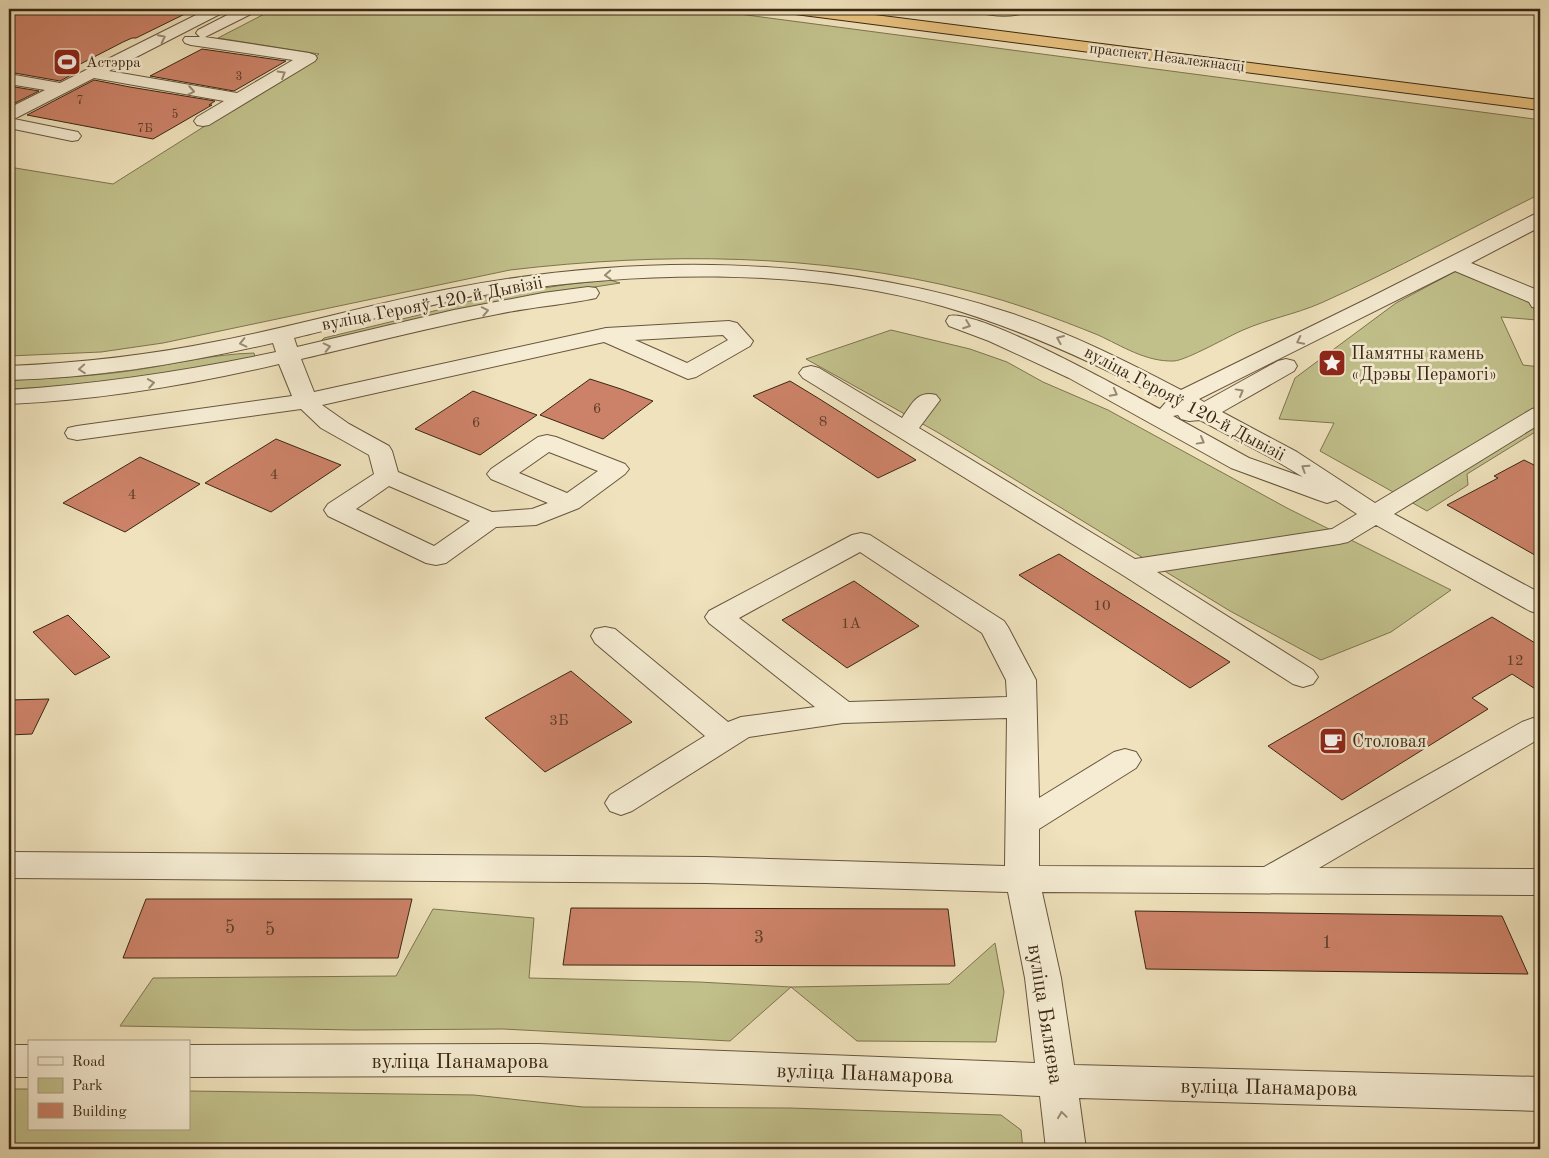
<svg xmlns="http://www.w3.org/2000/svg" width="1549" height="1158" viewBox="0 0 1549 1158" font-family="'Old Standard TT',serif">
<style>
.green{fill:#c1c08b;stroke:#7e744f}
.building{fill:#cc8268;stroke:#3a2713}
.lines{fill:none;stroke-linecap:round;stroke-linejoin:round}
.minor-casing{stroke:#67563d;stroke-width:2}
.highway-casing{stroke:#3a2713;stroke-width:2}
.minor{fill:#f5ecd3;fill-rule:evenodd}
.highway{fill:#e8c17e;fill-rule:evenodd}
.oneway{stroke:#988a73}
.labels{text-anchor:middle;stroke-width:5;stroke-linejoin:round;paint-order:stroke}
.far-number-label{font-size:12px;fill:#5e3e28}
.far-street-label{font-size:15px;fill:#3a2713;stroke:#f5ecd3}
.far-poi-label{font-size:15px;fill:#3a2713;stroke:#f5ecd3;text-anchor:start}
.number-label{font-size:15px;fill:#5e3e28}
.street-label{font-size:18px;fill:#3a2713;stroke:#f5ecd3}
.poi-label{font-size:18px;fill:#3a2713;stroke:#f5ecd3;text-anchor:start}
.near-number-label{font-size:18px;fill:#5e3e28}
.near-street-label{font-size:21px;fill:#3a2713;stroke:#f5ecd3}
</style>
<rect width="100%" height="100%" fill="#efe2bc"/>
<filter id="stains"><feTurbulence type="fractalNoise" baseFrequency=".004" numOctaves="4"/><feColorMatrix values="0 0 0 0 .2 0 0 0 0 .09 0 0 0 0 .02 0 0 0 .5 -.17"/></filter>
<radialGradient id="worn" r=".72"><stop offset=".6" stop-color="#630" stop-opacity="0"/><stop offset="1" stop-color="#630" stop-opacity=".3"/></radialGradient>
<path class="green" d="M274 9H701L1534 119 1540 128V194C1467 230 1395 270 1321 303 1296 314 1268 319 1243 330 1229 336 1187 360 1174 361 1146 362 1122 346 1098 335 1056 318 1013 302 969 291 819 253 663 252 510 270L163 343 101 352 9 356V167L113 184 319 54 218 38Z
M1458 270 1531 298 1537 320 1501 317 1523 365 1540 367V429L1467 474 1468 485 1427 511 1320 451 1334 423 1279 419 1295 378 1396 303Z
M610 280 620 283 486 304 321 341 324 338 423 314 484 297 570 284Z
M891 330 970 349 1007 362 1043 382 1108 410 1287 508 1451 590 1391 632 1321 660 1230 611 937 432 806 359Z
M254 353 255 357 141 378 51 387 9 389V380C51 379 94 376 136 370 175 364 214 354 254 353Z
M433 909 534 918 529 978 699 982 791 987 949 984 995 943 1004 992 996 1042 857 1041 791 987 730 1041 503 1029 356 1030 120 1026 153 978 396 976Z
M9 1089H29V1129H189V1091L474 1095 583 1107 790 1108 1001 1115 1021 1130 1023 1149H9Z"/>
<path class="building" d="M9 9H195L136 38H132L123 42 61 74 71 75 60 81 9 72Z
M202 49 286 61 234 91 150 76Z
M94 80 130 87 215 101 209 105H212L153 139 27 115Z
M9 86 39 91 9 106Z
M590 379 621 389 653 401 603 439 540 415Z
M790 381 818 398 916 460 878 478 753 396Z
M473 391 537 415 480 455 415 429Z
M276 439 341 465 271 512 205 483Z
M140 457 200 484 125 532 63 503Z
M1524 460 1540 468V558L1447 505 1498 478 1494 476Z
M1059 554 1092 575 1230 662 1190 688 1019 575Z
M854 581 919 626 847 668 782 620Z
M68 615 110 657 75 675 33 632Z
M1492 617 1540 646V692L1512 674 1472 698 1488 709 1342 800 1268 746Z
M571 671 632 722 545 772 485 718Z
M49 699 32 734 9 735V700Z
M146 899H412L398 958H123Z
M571 908 948 909 955 966 563 965Z
M1135 911 1502 916 1528 974 1146 969Z"/>
<g class="lines">
<defs>
<path id="minor" d="M208 9H227L224 12 109 71 237 93 293 60 191 45 185 43 183 40 185 37H200L196 33 198 30 239 9 256 10 253 13 205 37 309 53 315 55 317 58 315 61 209 125 203 126 197 125 194 121 197 117 224 101 94 78 14 119 78 132 81 136 78 140 72 141 9 128V108L45 90 9 84V74L60 83Z
M975 9H1032L1029 12C1012 17 995 17 978 12Z
M1540 213V227L1471 263 1540 291V308L1532 307 1529 302 1455 271 1199 399 1204 402 1278 361 1286 359 1294 361 1297 366 1294 371 1222 412 1297 452 1375 503 1532 409 1540 407V424L1394 514 1540 593V614L1530 611 1376 525 1348 542 1339 544 1157 572 1313 670 1318 677 1313 684 1303 687 1293 684 1121 574 803 378 799 373 803 368 811 366 819 368 902 418C912 404 917 390 936 395L940 400 919 428 1135 559 1332 529 1357 514 1336 500 1327 503 1318 500 1231 468 1069 378 989 341 949 326 946 321 949 316C980 309 1126 391 1160 409L1167 401C1094 362 1021 329 942 306 801 266 628 271 484 295 420 306 357 323 294 338L297 347 454 310 543 293 588 287 596 288 599 293 596 298C564 305 530 307 498 314 431 327 366 344 301 359L314 392 606 328 729 321 737 323 753 341 750 346 696 377 688 379 604 342 322 405 349 424 389 446 392 451 398 472 492 512 532 509 548 503 491 479 487 474 491 469 538 437 547 435 556 437 625 464 629 469 625 474 579 508 536 525 496 527 446 563 436 565 426 563 328 516 324 510 328 504 374 474 369 455 321 428 301 409 77 440 68 438 65 433 68 428 77 426 292 396 279 364C190 385 100 400 9 404V390C99 384 187 371 276 352L273 343C186 363 98 378 9 380V366C80 363 150 355 219 341 296 326 372 304 449 289 635 253 829 254 1010 313 1070 333 1126 361 1181 390L1367 299 1533 215ZM723 335 728 340 687 363 635 340ZM1178 415 1181 419 1189 421 1200 420 1273 459 1303 477 1249 458 1173 416ZM549 452 598 471 567 493 519 473ZM389 486 470 521 434 546 356 509Z
M861 533 870 535 1004 621 1008 627 1036 680 1039 798 1114 752 1125 749 1136 752 1141 760 1136 768 1039 829V866L1264 867 1522 722 1533 718 1540 719V741L1537 740 1319 868 1540 869V895L1042 892 1061 978 1074 1065 1540 1077V1111L1079 1098 1086 1149H1046L1040 1096 539 1076 189 1077V1045L539 1044 1035 1063 1025 978 1008 892 706 883 9 878V852L706 857 1005 866 1007 718 843 723 749 737 632 811 621 815 610 811 605 803 610 795 705 736 595 643 591 636 595 629 605 627 615 629 728 722 741 717 815 707 709 623 705 617 709 611 852 535ZM860 552 982 633 1006 680 1007 697 849 702 739 618Z
M9 1045H29V1077H9Z"/>
<path id="highway" d="M787 9H828L1540 100V110L795 14 790 12Z"/>
</defs>
<use href="#minor" class="minor-casing"/>
<use href="#highway" class="highway-casing"/>
<use href="#minor" class="minor"/>
<use href="#highway" class="highway"/>
</g>
<defs><path id="oneway-chevron" d="M-2-3.5L2.5 0L-2 3.5" fill="none" stroke-width="1.6" stroke-linecap="round" stroke-linejoin="round" transform="scale(1.25)"/></defs>
<g class="oneway">
<use href="#oneway-chevron" transform="translate(162 38) rotate(-26)"/>
<use href="#oneway-chevron" transform="translate(282 74) rotate(-31)"/>
<use href="#oneway-chevron" transform="translate(191 91) rotate(10)"/>
<use href="#oneway-chevron" transform="translate(608 275) rotate(177)"/>
<use href="#oneway-chevron" transform="translate(485 311) rotate(-11)"/>
<use href="#oneway-chevron" transform="translate(967 325) rotate(20)"/>
<use href="#oneway-chevron" transform="translate(1060 339) rotate(-157)"/>
<use href="#oneway-chevron" transform="translate(1300 341) rotate(154)"/>
<use href="#oneway-chevron" transform="translate(243 343) rotate(167)"/>
<use href="#oneway-chevron" transform="translate(327 347) rotate(-13)"/>
<use href="#oneway-chevron" transform="translate(82 369) rotate(176)"/>
<use href="#oneway-chevron" transform="translate(151 383) rotate(-9)"/>
<use href="#oneway-chevron" transform="translate(1240 392) rotate(-29)"/>
<use href="#oneway-chevron" transform="translate(1114 393) rotate(28)"/>
<use href="#oneway-chevron" transform="translate(1201 441) rotate(29)"/>
<use href="#oneway-chevron" transform="translate(1305 468) rotate(-147)"/>
<use href="#oneway-chevron" transform="translate(1062 1115) rotate(-98)"/>
</g>
<defs>
<symbol id="stadium-square" viewBox="-11 -11 22 22"><rect x="-9" y="-9" width="18" height="18" rx="4" fill="#8f2418" stroke="#f5ecd3"/><path d="M0-5a6.5 5 0 1 0 0 10a6.5 5 0 1 0 0-10ZM-3.5-1.8h7v3.6h-7Z" fill="#fff"/></symbol>
<symbol id="sight-square" viewBox="-11 -11 22 22"><rect x="-9" y="-9" width="18" height="18" rx="4" fill="#8f2418" stroke="#f5ecd3"/><path d="M0-6L1.8-2.2L6-1.7L2.9 1.2L3.7 5.4L0 3.3L-3.7 5.4L-2.9 1.2L-6-1.7L-1.8-2.2Z" fill="#fff"/></symbol>
<symbol id="cafe-square" viewBox="-11 -11 22 22"><rect x="-9" y="-9" width="18" height="18" rx="4" fill="#8f2418" stroke="#f5ecd3"/><path d="M-5.5-4.5H6V0H3Q3 3.5 0 3.5H-2.5Q-5.5 3.5-5.5 0ZM3-3.2v2h1.7v-2ZM-6 4.5H4V6H-6Z" fill="#fff"/></symbol>
</defs>
<g fill-rule="evenodd">
<use href="#stadium-square" x="51" y="46" width="32" height="32"/>
<use href="#sight-square" x="1316" y="347" width="32" height="32"/>
<use href="#cafe-square" x="1317" y="725" width="32" height="32"/>
</g>
<g class="labels">
<g class="far-number-label">
<text x="239" y="80">3</text>
<text x="80" y="104">7</text>
<text x="175" y="118">5</text>
<text x="145" y="132">7Б</text>
</g>
<g class="far-street-label">
<text transform="translate(1167 57) rotate(7)" y="5">праспект Незалежнасці</text>
</g>
<g class="far-poi-label">
<text x="86" y="67">Астэрра</text>
</g>
<g class="number-label">
<text x="597" y="413">6</text>
<text x="823" y="426">8</text>
<text x="476" y="427">6</text>
<text x="274" y="479">4</text>
<text x="132" y="499">4</text>
<text x="1102" y="610">10</text>
<text x="851" y="628">1А</text>
<text x="1515" y="665">12</text>
<text x="559" y="725">3Б</text>
</g>
<g class="street-label">
<text transform="translate(432 303) rotate(-11)" y="6">вуліца Герояў 120-й Дывізіі</text>
<text transform="translate(1185 403) rotate(28)" y="6">вуліца Герояў 120-й Дывізіі</text>
</g>
<g class="poi-label">
<text x="1351" y="359">Памятны камень<tspan x="1351" dy="21">«Дрэвы Перамогі»</tspan></text>
<text x="1352" y="747">Столовая</text>
</g>
<g class="near-number-label">
<text x="230" y="933">5</text>
<text x="270" y="935">5</text>
<text x="759" y="943">3</text>
<text x="1327" y="948">1</text>
</g>
<g class="near-street-label">
<text transform="translate(1046 1014) rotate(81)" y="7">вуліца Бяляева</text>
<text x="460" y="1068">вуліца Панамарова</text>
<text transform="translate(865 1073) rotate(2)" y="7">вуліца Панамарова</text>
<text transform="translate(1269 1087) rotate(1)" y="7">вуліца Панамарова</text>
</g>
</g>
<rect width="1549" height="1158" fill="none" stroke="#efe2bc" stroke-width="30"/>
<rect x="10" y="10" width="1529" height="1138" fill="none" stroke="#3a2713" stroke-width="2.5"/>
<rect x="15" y="15" width="1519" height="1128" fill="none" stroke="#3a2713"/>
<rect x="28" y="1040" width="162" height="90" fill="#f5ecd3" stroke="#aa9d86"/>
<rect x="38" y="1057" width="25" height="8" fill="#f5ecd3" stroke="#aa9d86"/>
<text x="72" y="1066" font-size="15" fill="#3a2713">Road</text>
<rect x="38" y="1078" width="25" height="15" fill="#c1c08b" stroke="#aa9d86"/>
<text x="72" y="1090" font-size="15" fill="#3a2713">Park</text>
<rect x="38" y="1103" width="25" height="15" fill="#cc8268" stroke="#aa9d86"/>
<text x="72" y="1116" font-size="15" fill="#3a2713">Building</text>
<rect width="100%" height="100%" filter="url(#stains)"/>
<rect width="100%" height="100%" fill="url(#worn)"/>
</svg>
